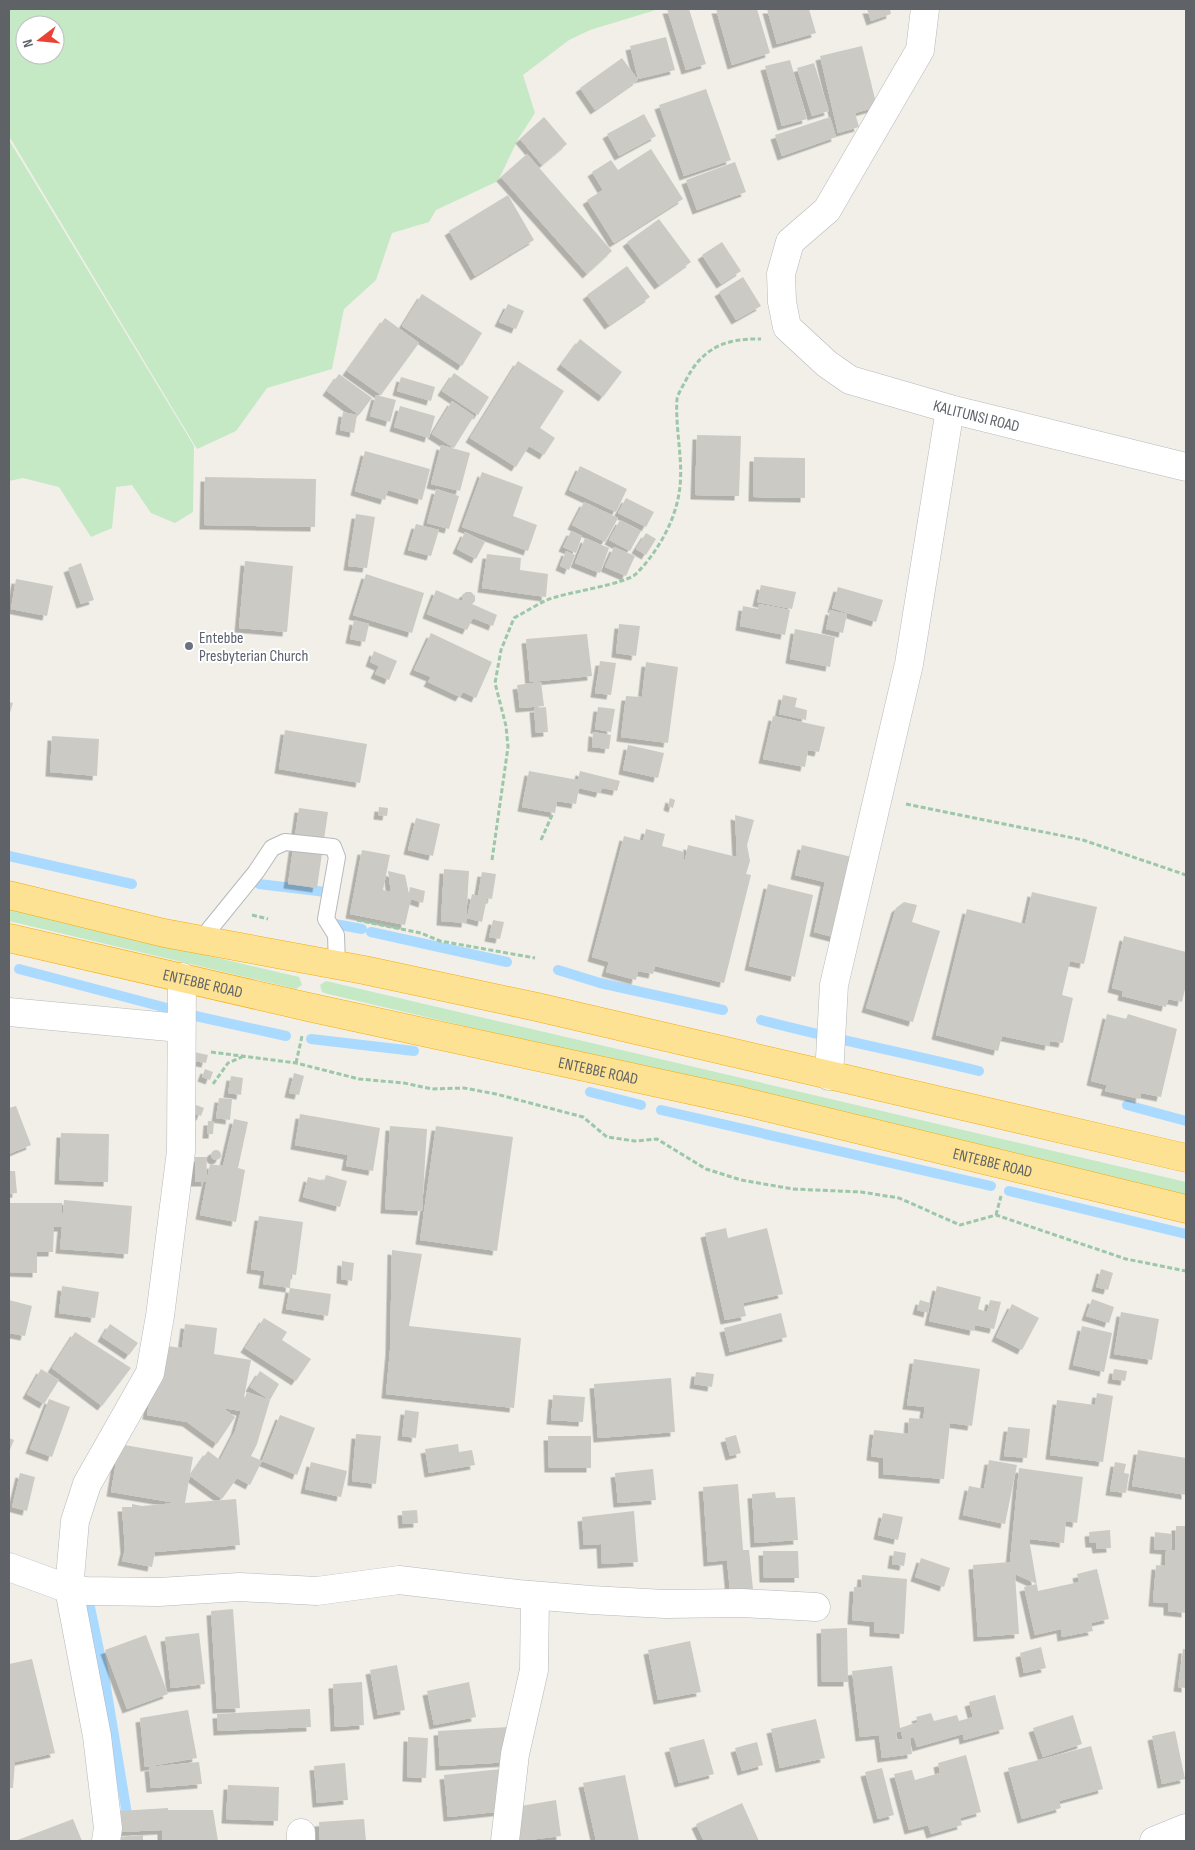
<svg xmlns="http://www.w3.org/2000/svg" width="1195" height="1850" viewBox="0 0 1195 1850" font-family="'Sofia Sans Condensed',sans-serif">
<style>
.green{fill:#c5e8c5;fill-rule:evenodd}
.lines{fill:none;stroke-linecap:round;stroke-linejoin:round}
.stream{stroke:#aadaff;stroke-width:10}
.building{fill:#cccac5;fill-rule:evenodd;filter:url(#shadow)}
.lane-casing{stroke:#b5b8bc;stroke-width:18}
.street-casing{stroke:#b5b8bc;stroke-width:29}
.secondary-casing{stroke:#b6babf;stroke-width:29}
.highway-casing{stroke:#f9ab00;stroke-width:29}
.path{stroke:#9cc7a9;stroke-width:3;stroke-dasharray:5 2.5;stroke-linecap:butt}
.lane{stroke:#fff;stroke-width:16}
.street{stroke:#fff;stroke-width:28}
.secondary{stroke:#fff;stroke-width:28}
.highway{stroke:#fde293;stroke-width:28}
.worship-dot{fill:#6b7280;stroke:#fff;stroke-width:2}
.labels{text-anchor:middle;stroke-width:4;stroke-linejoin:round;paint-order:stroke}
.street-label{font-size:16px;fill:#5f6368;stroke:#fff}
.worship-label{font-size:16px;fill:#5b616d;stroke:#fff;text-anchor:start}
</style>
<defs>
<filter id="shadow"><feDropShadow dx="-4.5" dy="4.5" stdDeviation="0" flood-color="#0004"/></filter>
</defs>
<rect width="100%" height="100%" fill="#f1efe8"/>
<path class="green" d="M9 9H659L590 30 569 40 523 75 535 113 518 139 498 181 436 210 429 222 392 233 376 280 344 309 332 369 267 388 236 431 197 449 9 136ZM25 25H55V55H25Z
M9 140 194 446 193 512 175 523 151 513 132 485 116 487 112 528 91 537 59 487 23 478 9 481Z
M9 909 299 977 302 985 296 989 292 988 9 921Z
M326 981 1186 1182V1195L328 994 322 992 320 985Z"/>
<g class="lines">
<path class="stream" d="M9 856 132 884
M259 884 334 893
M335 924 362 929
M371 932 507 962
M19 969 167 1008
M558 970 600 983 723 1010
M191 1015 286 1036
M761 1020C833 1039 906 1053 979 1071
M311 1039 414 1051
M590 1092 641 1105
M1127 1105 1186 1121
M661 1110 991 1186
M1009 1191 1186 1234
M87 1593 103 1669 127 1814"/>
</g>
<path class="building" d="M667 9H689L706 64 686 70Z
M716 9H757L770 53 732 65Z
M767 9H809L816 33 777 44Z
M867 9H890L891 14 871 21Z
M666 37 675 70 638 79 630 46Z
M862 46 877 107 855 113 859 127 838 133 820 56Z
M622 58 638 80 595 110 580 88Z
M790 60 807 119 782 126 765 66Z
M814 63 829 111 812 116 797 68Z
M706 89 731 160 684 176 659 105Z
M644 114 656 136 619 156 607 134Z
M544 117 567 144 542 165 520 139Z
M830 117 836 137 782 156 775 135Z
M651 149 683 199 614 243 587 200 603 190 592 172 611 160 618 170Z
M527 154 612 251 587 274 501 177Z
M735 162 746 192 697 210 686 180Z
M508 195 534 240 475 276 449 231Z
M659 219 691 262 659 285 627 242Z
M722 242 741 271 721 284 702 255Z
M627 266 650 297 609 325 587 295Z
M743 277 761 306 736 320 719 292Z
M422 294 482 333 462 366 402 326Z
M508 304 524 311 516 329 499 322Z
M385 318 419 343 381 395 347 371Z
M580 339 622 372 603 397 561 365Z
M518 361 564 391 540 428 555 438 544 455 529 446 516 467 470 438Z
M454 373 489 397 478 415 442 391Z
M339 374 372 398 359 415 327 391Z
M401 377 435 387 431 401 397 391Z
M376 395 396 400 390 422 370 416Z
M452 401 474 416 454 448 432 434Z
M400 406 435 416 429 438 394 427Z
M343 412 357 415 354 433 340 430Z
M697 435 741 436 739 496 695 495Z
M441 445 470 453 460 491 431 484Z
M365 451 430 469 422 500 388 490 385 500 355 491Z
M754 457 805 458V498L753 497Z
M580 466 627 489 616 512 569 490Z
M482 472 523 487 513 516 537 525 528 551 462 527Z
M205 477 316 479 315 527 204 525Z
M436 489 459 496 449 529 427 523Z
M626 498 654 512 646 527 618 513Z
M584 502 618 518 605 542 572 525Z
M356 514 375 517 367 568 348 566Z
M620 520 641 531 630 551 609 540Z
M416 524 439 530 431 556 408 550Z
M571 531 582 536 576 553 563 547Z
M465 532 485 542 476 559 457 549Z
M646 533 656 539 646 555 636 549Z
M585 538 609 548 600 573 575 563Z
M614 547 635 556 626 576 605 567Z
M566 551 575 555 569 570 560 566Z
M487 554 521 558 520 570 548 574 546 597 482 588Z
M245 561 293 566 287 632 239 628Z
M81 563 94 600 81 604 68 568Z
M366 574 424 593 412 633 353 615Z
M16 579 53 586 47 616 11 609Z
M761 585 796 592 792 609 757 602Z
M838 587 883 600 876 622 832 608Z
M436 590 462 601V595L466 592H471L475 596V601L472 604 497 615 493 626 473 618 467 630 427 614Z
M759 604 790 610 785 635 740 626 743 606 758 609Z
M830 610 847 614 843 633 826 629Z
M354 620 369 624 365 642 350 639Z
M619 624 640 626 636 656 616 653Z
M795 629 835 637 830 667 790 659Z
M431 633 492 662 476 698 463 692 460 697 428 682 431 677 414 670Z
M587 634 592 676 530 682 526 639Z
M374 651 397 661 389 680 375 674 379 666 370 662Z
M600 661 616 663 611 695 595 693Z
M646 662 678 667 668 743 621 737 626 696 642 697Z
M541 682 544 706 520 708 517 685Z
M783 695 797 698 795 707 807 710 806 720 779 714Z
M9 702 13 703 9 716Z
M546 707 548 732 536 733 534 708Z
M598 707 615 709 611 732 595 729Z
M773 716 825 727 819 752 808 750 805 767 763 759Z
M285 730 367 744 360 783 279 769Z
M593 732 611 735 609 749 592 747Z
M52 736 99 739 97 776 50 772Z
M628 745 664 753 658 778 623 770Z
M529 771 578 780 580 771 620 781 617 791 602 788 600 793 579 788 576 804 557 801 555 813 522 807Z
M670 798 675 800 673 808 668 806Z
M379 807 388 808 387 816 378 815Z
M299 808 328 812 317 888 288 884Z
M735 815 754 820 747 845 750 861 746 874 751 875 724 983 655 966 653 974 638 971 636 980 606 972 609 962 592 957 624 836 643 841 646 829 665 834 662 846 684 852 683 859 685 860 688 845 737 857Z
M416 818 440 824 433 856 408 850Z
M802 845 860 859 841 939 814 932 825 882 795 875Z
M362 850 390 855 383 890 391 892 388 871 405 875 409 894 410 887 425 891 423 903 411 899 405 925 350 914Z
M444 869 469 871 466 923 441 921Z
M482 872 496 874 492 899 487 898 482 922 467 918 472 894 478 896Z
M768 884 813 895 795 977 749 966Z
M1032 892 1097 907 1084 964 1070 961 1062 995 1073 998 1063 1043 1050 1041 1049 1046 1002 1036 998 1051 936 1035 967 909 1025 924Z
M904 902 917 905 912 922 940 931 913 1022 866 1008 896 908Z
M493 920 504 922 500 939 489 937Z
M1124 936 1186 952V985L1182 1002 1168 999 1166 1007 1122 996 1123 991 1112 988Z
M1107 1014 1126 1019 1128 1014 1177 1029 1161 1097 1141 1093 1140 1099 1105 1091 1107 1085 1091 1081Z
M189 1051 208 1055 206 1063 188 1060Z
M205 1069 213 1072 210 1080 202 1077Z
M294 1073 304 1076 299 1095 289 1093Z
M231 1076 243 1078 241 1095 228 1093Z
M219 1098 232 1099 230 1120 216 1118Z
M196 1105 204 1108 201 1116 193 1113Z
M16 1106 31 1145 9 1154V1108Z
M300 1114 380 1128 373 1171 346 1166 348 1155 295 1145Z
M234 1119 248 1122 238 1168 245 1170 236 1222 200 1215 210 1164 223 1166Z
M208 1121H214L213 1134H207Z
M390 1126 427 1129 422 1211 385 1209Z
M436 1126 513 1137 497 1251 420 1240Z
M61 1133 109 1134 108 1182 59 1180Z
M211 1155a5 5 0 1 1 10 0a5 5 0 1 1-10 0Z
M195 1157H207L206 1182H195Z
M9 1171H15L17 1193 9 1194Z
M326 1175 347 1181 340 1207 303 1197 308 1177 324 1181Z
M64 1200 132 1206 128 1254 60 1249 62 1227H54L53 1252H37V1273L9 1272V1203H62V1224Z
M259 1216 303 1222 296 1275 291 1274 290 1288 263 1284 265 1271 251 1269Z
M726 1228 728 1238 767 1228 783 1294 743 1303 746 1316 725 1320 705 1233Z
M392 1250 422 1254 409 1326 521 1338 514 1408 386 1394 390 1350Z
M342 1261 354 1263 352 1281 341 1279Z
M1101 1269 1113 1273 1108 1290 1096 1287Z
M62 1286 99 1292 95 1318 59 1313Z
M937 1286 981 1297 978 1309 987 1312 990 1300 1001 1302 994 1329 975 1325 974 1331 929 1321Z
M290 1288 331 1294 328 1316 286 1309Z
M1092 1299 1114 1307 1109 1323 1086 1316Z
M9 1300 32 1306 25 1336 9 1333Z
M920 1300 930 1303 928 1313 917 1310Z
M1012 1304 1039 1318 1022 1350 996 1337Z
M1121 1312 1159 1319 1152 1360 1114 1354Z
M781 1313 787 1337 730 1352 724 1328Z
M264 1318 287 1332 282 1340 311 1359 296 1381 245 1348Z
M110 1324 138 1343 129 1355 102 1337Z
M185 1324 217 1328 214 1354 251 1360 243 1403 247 1392 270 1400 250 1387 260 1371 279 1384 270 1400 257 1444 251 1456 262 1461 250 1485 237 1478 222 1499 190 1476 208 1451 220 1460 235 1431 241 1411 223 1408 235 1417 217 1444 187 1422 147 1415 159 1345 182 1348Z
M1082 1326 1112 1333 1104 1372 1073 1365Z
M75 1332 131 1368 102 1406 52 1368Z
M914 1359 980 1369 972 1426 950 1423 944 1479 883 1474V1458L871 1456 874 1430 908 1434 909 1418 923 1419 925 1407 907 1405Z
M41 1369 59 1380 44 1404 27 1394Z
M1114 1369 1127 1371 1125 1381 1112 1379Z
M696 1372 714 1374 712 1387 694 1384Z
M671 1378 675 1432 598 1438 594 1384Z
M1097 1393 1113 1396 1103 1462 1050 1455 1057 1400 1095 1405Z
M553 1395 585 1397 583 1422 551 1420Z
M49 1399 70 1407 52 1457 30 1449Z
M405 1410 419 1412 416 1438 402 1436Z
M280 1415 315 1428 297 1475 262 1461Z
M1008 1427 1030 1429 1027 1458 1004 1456Z
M356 1434 381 1436 376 1484 352 1481Z
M736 1435 741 1453 730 1456 725 1438Z
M548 1436H591V1468H549Z
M9 1438 14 1440 9 1452Z
M119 1444 193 1457 185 1503 236 1499 240 1545 155 1552 152 1567 122 1561 125 1549 122 1507H132V1504L142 1506 176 1503 111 1492Z
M458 1444 459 1452 472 1450 475 1465 429 1473 425 1449Z
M1138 1450 1186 1458V1495L1132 1486Z
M989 1460 1017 1465 1005 1524 963 1515 969 1486 984 1489Z
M311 1462 347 1471 341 1497 305 1489Z
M1115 1462 1126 1464 1124 1473 1129 1474 1126 1493 1110 1491Z
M1019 1468 1083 1477 1077 1523 1066 1521 1064 1543 1029 1539 1038 1591 1079 1582 1077 1574 1097 1569 1109 1619 1091 1623 1093 1631 1062 1637 1061 1629 1035 1635 1024 1587 1037 1584 1015 1574 1019 1634 978 1637 973 1565 1010 1562Z
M653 1469 656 1500 618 1503 615 1473Z
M20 1473 35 1477 27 1511 12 1507Z
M738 1484 743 1550H749L753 1589 730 1591 727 1560 708 1562 703 1487Z
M775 1492 776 1498 795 1497 798 1540 755 1543 752 1494Z
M417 1510 418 1523 403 1524 402 1511Z
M634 1511 638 1562 602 1564 601 1544 584 1545 582 1517Z
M883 1513 903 1517 898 1540 878 1535Z
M1176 1526H1186V1613L1168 1611V1603L1153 1602 1156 1565 1165 1566 1166 1550 1154 1549 1155 1532 1172 1534 1171 1550 1175 1551Z
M1110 1530 1111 1548 1097 1549 1096 1543H1090L1089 1532Z
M763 1551H798L799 1578H764Z
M894 1551 906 1553 904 1566 892 1564Z
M921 1558 950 1568 944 1587 915 1577Z
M862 1575 907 1579 904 1634 874 1632V1622L852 1620 854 1587H861Z
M233 1609 240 1708 217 1709 211 1611Z
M847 1628 848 1682H822L821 1629Z
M199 1633 205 1684 171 1688 165 1637Z
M146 1635 168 1694 127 1709 105 1650Z
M690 1641 701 1692 658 1700 648 1650Z
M1041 1647 1046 1668 1024 1673 1020 1653Z
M1183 1649H1186V1688L1178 1687Z
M32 1659 55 1753 15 1762 13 1788H9V1664Z
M397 1665 405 1710 378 1715 370 1670Z
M892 1666 900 1728 918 1722 916 1717 931 1713 934 1721 957 1715 959 1721 973 1717 969 1702 995 1695 1004 1729 964 1740 963 1734 917 1747 914 1737 910 1738 912 1754 882 1758 879 1735 860 1737 852 1671ZM896 1732H901L903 1739 897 1740Z
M362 1682 364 1725 335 1727 333 1684Z
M469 1682 476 1717 434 1725 427 1691Z
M310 1709 311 1727 218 1731 217 1714Z
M188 1710 197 1758 145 1767 140 1718Z
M1073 1715 1082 1744 1043 1757 1033 1728Z
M816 1719 825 1758 780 1768 771 1729Z
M509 1727 511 1762 440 1766 438 1731Z
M1175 1731 1185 1779 1162 1784 1152 1736Z
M408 1737 428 1738 426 1778 407 1777Z
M704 1739 714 1774 679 1783 669 1748Z
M757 1742 763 1765 742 1771 735 1748Z
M1091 1746 1103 1789 1059 1801 1061 1808 1022 1819 1008 1768Z
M966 1755 981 1812 960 1818 962 1825 931 1834 928 1825 909 1830 894 1774 912 1770 915 1780 940 1773 938 1763Z
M199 1762 202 1784 151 1788 149 1767Z
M345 1763 348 1800 317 1803 314 1766Z
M882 1768 894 1815 878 1819 865 1772Z
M501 1769 505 1811 448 1817 444 1775Z
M625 1775 639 1841H596L583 1783Z
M228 1785 279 1787 278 1821 226 1819Z
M556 1800 561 1836 521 1841 515 1807Z
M742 1803 759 1841H704L696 1824Z
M168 1808V1810H213L218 1841H162V1830L120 1832 119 1811Z
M73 1819 82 1841H15Z
M364 1819 366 1841H320L319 1822Z
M143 1835V1841H118L117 1837Z"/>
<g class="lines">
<defs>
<path id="lane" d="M200 941 256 872 272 848 285 842 333 847 337 857 326 919 336 935 337 965"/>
<g id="street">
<path id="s1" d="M925 9 920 50 827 210 790 242 781 274 782 302 787 327 827 364 850 380 950 409 1186 467"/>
<path d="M9 1012 180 1028"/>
<path d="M829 1076 834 985 909 664 950 409"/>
<path d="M9 1567 69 1589 86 1591 159 1592 239 1587 317 1591 399 1580 518 1594 591 1600 665 1604 742 1603 816 1607"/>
<path d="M301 1833V1841"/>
<path d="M106 1841 108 1828 97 1736 69 1589 75 1521 87 1484 150 1373 160 1316 181 1151 182 977"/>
<path d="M505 1841 515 1754 534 1670 535 1596"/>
</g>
<path id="secondary" d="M1154 1841 1186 1828"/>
<g id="highway">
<path d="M9 895 164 933 364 970 537 1007 1186 1158"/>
<path id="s2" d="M9 938 308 1007 741 1101 1186 1209"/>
</g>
</defs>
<use href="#lane" class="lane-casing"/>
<use href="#street" class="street-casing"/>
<use href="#secondary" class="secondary-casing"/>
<use href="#highway" class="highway-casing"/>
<path class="path" d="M906 804 1083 840 1186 875
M541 840 553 813
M492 860 508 747 506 726 495 683 501 650 514 618C525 612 536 605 547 600 565 592 626 585 637 573 659 550 677 518 680 486 683 458 675 428 677 399 678 394 682 387 685 382 701 349 724 338 761 339
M252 915 268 919
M357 920 421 933 440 941 535 958
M211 1052 296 1063 359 1079 404 1083 432 1089 464 1088 496 1094 583 1117 607 1137 635 1141 657 1139 706 1169 741 1180 793 1189 861 1192 899 1198 960 1225 996 1215 1126 1259 1186 1271
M296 1063 302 1036
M213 1084 228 1063 244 1056
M996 1215 1001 1196"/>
<use href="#lane" class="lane"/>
<use href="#street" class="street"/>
<use href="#secondary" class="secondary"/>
<use href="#highway" class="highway"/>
</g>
<circle class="worship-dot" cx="189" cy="646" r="5"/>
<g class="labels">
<g class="street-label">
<text dy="6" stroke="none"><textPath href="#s1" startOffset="576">KALITUNSI ROAD</textPath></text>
<text dy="6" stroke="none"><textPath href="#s2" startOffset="199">ENTEBBE ROAD</textPath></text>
<text dy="6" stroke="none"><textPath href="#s2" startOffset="604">ENTEBBE ROAD</textPath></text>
<text dy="6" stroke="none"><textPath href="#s2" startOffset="1009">ENTEBBE ROAD</textPath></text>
</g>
<g class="worship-label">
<text x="199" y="643">Entebbe<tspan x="199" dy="18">Presbyterian Church</tspan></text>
</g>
</g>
<rect width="1195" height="1850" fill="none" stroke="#5f6368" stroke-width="20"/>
<g transform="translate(40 40) rotate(254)"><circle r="24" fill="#ffffff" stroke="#bfc1c3"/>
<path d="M0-4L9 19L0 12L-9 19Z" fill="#ea4335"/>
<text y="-8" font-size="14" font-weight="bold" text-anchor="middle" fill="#5f6368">N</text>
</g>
</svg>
